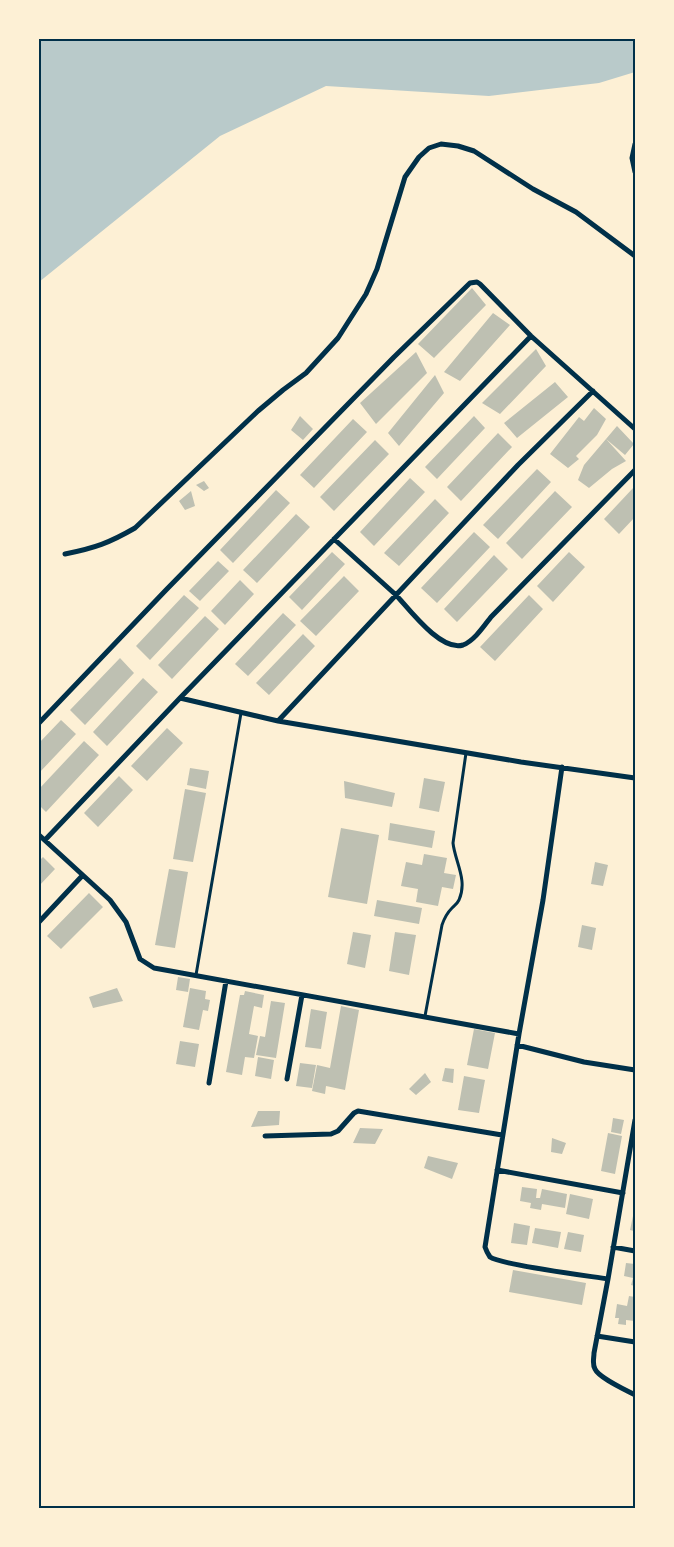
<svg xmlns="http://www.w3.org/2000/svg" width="674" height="1547" viewBox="0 0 674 1547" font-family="Quicksand,sans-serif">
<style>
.green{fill:#b9caca}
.building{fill:#bec0b2}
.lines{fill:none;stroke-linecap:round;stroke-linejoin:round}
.service{stroke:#003049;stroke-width:3}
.minor{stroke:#003049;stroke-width:5}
.neatline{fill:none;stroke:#003049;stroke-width:2}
</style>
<rect width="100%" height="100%" fill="#fdf0d5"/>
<path class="green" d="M39 39H635V72L599 83 489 96 326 86 220 136 39 282Z"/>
<path class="building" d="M472 288 486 305 434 358 418 344Z
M493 313 510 325 460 381 444 372Z
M536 349 546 366 500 414 482 403Z
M416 352 427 373 376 424 360 403Z
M435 375 444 393 399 446 388 433Z
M555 382 568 397 517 438 504 423Z
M594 408 606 419 597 435 576 456 579 459 568 468 550 454 579 417 584 421Z
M300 416 313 429 303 440 291 430Z
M474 416 485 428 437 479 425 467Z
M353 419 367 432 314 488 300 475Z
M617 426 634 444 625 455 606 439 626 461 612 469 589 488 578 480 584 465Z
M498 433 512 447 461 501 447 487Z
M375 440 389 454 334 511 320 497Z
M537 469 551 482 498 539 483 525Z
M410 478 425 492 374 546 360 532Z
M204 481 209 488 204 491 196 485Z
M634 487 635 517 619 534 604 519Z
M276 490 290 503 233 563 220 550Z
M191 491 195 506 185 510 179 501Z
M555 491 572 507 522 559 506 543Z
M435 499 449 513 399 566 384 553Z
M296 514 310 527 257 583 243 570Z
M474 532 490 547 437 603 421 588Z
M332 552 345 564 302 610 289 597Z
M569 552 585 567 553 602 537 586Z
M494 555 508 569 457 622 444 609Z
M218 561 229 571 200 601 189 591Z
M344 576 359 591 316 636 300 621Z
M240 580 254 594 225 625 211 611Z
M184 595 199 608 150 660 136 646Z
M529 595 543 609 495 661 480 647Z
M283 613 296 625 248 676 235 664Z
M205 616 219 629 172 679 158 665Z
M303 634 315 646 269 695 256 683Z
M120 658 134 673 85 725 70 710Z
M143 678 158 692 107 746 93 732Z
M61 720 76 734 39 773V743Z
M167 728 183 743 147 781 131 766Z
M84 741 99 755 46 812 39 805V789Z
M190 768 209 771 206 789 187 785Z
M119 776 133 790 98 827 84 813Z
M424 778 445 782 439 812 419 808Z
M344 781 395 793 392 807 345 798Z
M185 789 206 793 193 862 173 859Z
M390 823 435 831 432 848 388 840Z
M341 828 379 835 367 904 328 897Z
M424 854 447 858 444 873 456 875 453 889 442 887 438 906 416 902 418 889 401 886 406 862 422 865Z
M43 857 55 869 39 886V861Z
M595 862 608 865 603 886 591 884Z
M169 869 188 872 175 948 155 945Z
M89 893 103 907 61 949 47 936Z
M377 900 422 908 419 924 374 916Z
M582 925 596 928 592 950 578 947Z
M353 932 371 935 365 968 347 964Z
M395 932 416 935 409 975 389 971Z
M178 977 190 979 188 992 176 990Z
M117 988 123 1001 93 1008 89 997Z
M190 988 206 991 205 999 210 1000 208 1011 203 1010 199 1030 183 1027Z
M245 991 264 995 262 1008 254 1006 249 1034 258 1036 254 1058 245 1057 242 1075 226 1072 240 995H244Z
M271 1001 285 1003 276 1058 256 1055 260 1036 265 1037Z
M341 1006 359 1010 345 1090 326 1086 325 1094 312 1091 317 1065 330 1068Z
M311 1009 327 1012 321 1049 305 1047Z
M474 1029 495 1033 488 1069 467 1065Z
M180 1041 199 1044 195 1067 176 1064Z
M258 1057 274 1060 271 1079 255 1076Z
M300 1063 316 1065 312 1088 296 1086Z
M445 1068 454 1069 453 1083 442 1081Z
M425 1073 431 1082 416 1095 409 1089Z
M464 1076 485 1080 479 1113 458 1110Z
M258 1111H280L279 1125 251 1127Z
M613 1118 624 1120 621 1134 611 1132Z
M360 1128 383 1129 375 1144 353 1143Z
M608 1133 622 1136 615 1174 601 1171Z
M552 1138 566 1143 562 1154 551 1152Z
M428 1156 458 1163 452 1179 424 1168Z
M522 1187 537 1189 536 1198H540L542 1189 567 1194 565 1208 542 1204 541 1210 530 1208 531 1203 520 1201Z
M570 1194 593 1199 589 1219 566 1214Z
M633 1216 635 1217V1237L633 1236 634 1231 630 1230Z
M514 1223 530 1226 527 1245 511 1243Z
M535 1228 561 1232 558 1248 532 1243Z
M568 1232 584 1235 581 1252 564 1249Z
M626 1263 635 1264V1286L631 1285 633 1278 624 1276Z
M513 1270 586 1283 582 1305 509 1292Z
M629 1296 635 1297V1321L626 1320V1325L618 1324 619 1318H615L617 1304 627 1306Z"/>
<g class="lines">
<path class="service" d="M196 975 241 713
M425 1016 442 925C444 919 447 913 452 908 455 905 457 904 459 900 468 880 455 862 453 843L466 753"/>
<path class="minor" d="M635 144 632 158 635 172
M334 539 396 595 518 465 593 391
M65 554C95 548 109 543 135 528L258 411 283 390 306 373 338 338 366 294 377 269 405 177 419 157 429 148 441 144 458 146 474 151 533 189 576 212 635 256
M180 698 278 721 521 762 635 778
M278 721 396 595C409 609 441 652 463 645 474 641 484 626 491 617L635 470
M39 723 166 590 394 357 470 283 477 282 480 284 531 336 635 429
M39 835 110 900 126 922 140 959 154 968 519 1034 485 1247C486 1250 488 1254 490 1257 501 1265 589 1276 608 1279L635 1120
M45 840 180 698 531 336
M39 922 82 876
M519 1034 543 900 562 767
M517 1045 584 1062 635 1070
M287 1079 302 995
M209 1083 226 981
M265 1136 331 1134 338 1131 354 1113 358 1111 502 1135
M497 1170 623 1193
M613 1247 635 1251
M608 1279 594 1353C594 1358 592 1364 595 1369 599 1378 626 1390 635 1395
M597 1336 635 1342"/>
</g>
<rect width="674" height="1547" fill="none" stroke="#fdf0d5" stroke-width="80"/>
<rect x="40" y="40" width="594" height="1467" class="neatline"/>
</svg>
